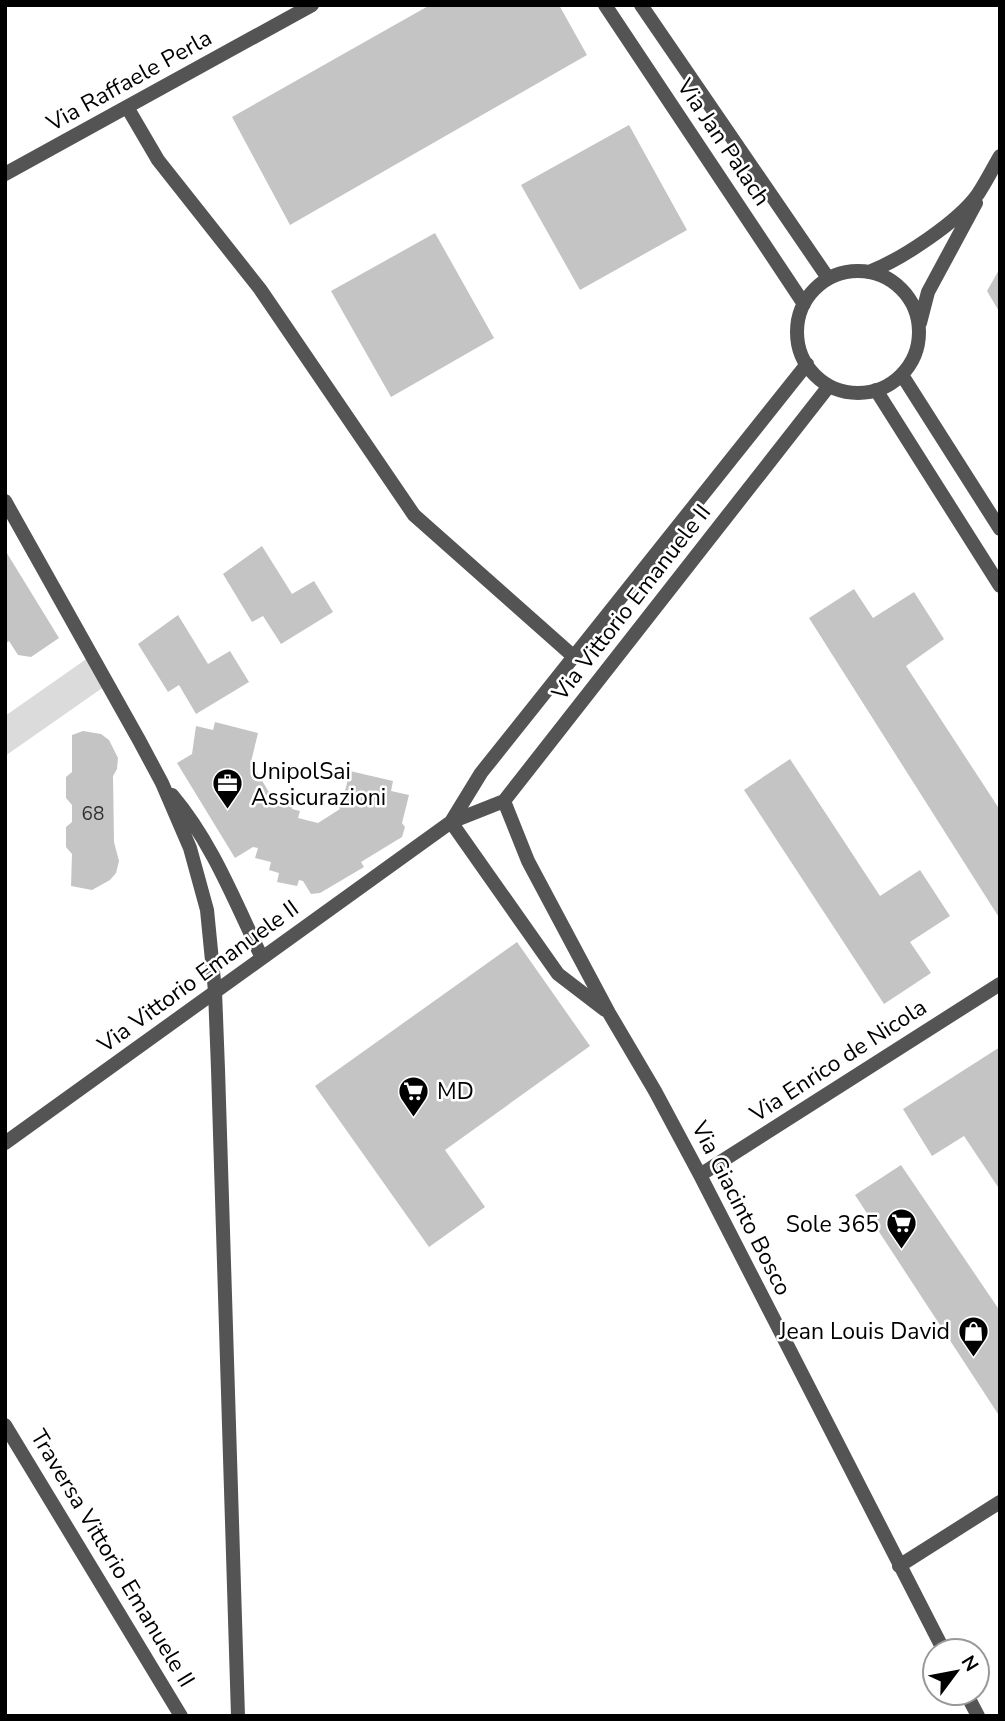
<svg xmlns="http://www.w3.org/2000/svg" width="1005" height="1721" viewBox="0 0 1005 1721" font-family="'Nunito Sans',sans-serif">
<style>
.green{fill:#dbdbdb}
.building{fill:#c4c4c4}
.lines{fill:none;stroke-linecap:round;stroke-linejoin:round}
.minor{stroke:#545454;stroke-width:14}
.labels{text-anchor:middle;stroke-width:5;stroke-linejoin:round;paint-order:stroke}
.number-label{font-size:19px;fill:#313131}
.street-label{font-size:23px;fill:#000;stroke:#fff}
.poi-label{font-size:23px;fill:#000;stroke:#fff;text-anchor:start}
</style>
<rect width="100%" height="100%" fill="#fff"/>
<path class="green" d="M92 655 108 684 5 756V716Z"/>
<path class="building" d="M430 5H559L587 55 290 225 232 117Z
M629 125 687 230 580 290 521 185Z
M435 233 494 338 391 397 331 291Z
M1000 268V313L987 291Z
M262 546 292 594 314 581 333 612 281 644 263 616 252 622 223 574Z
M5 550 59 638 31 657 18 655 9 641 5 644Z
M854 589 873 618 914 592 944 639 906 666 1000 810V919L809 618Z
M178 615 208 664 230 651 249 682 196 714 179 685 168 692 138 644Z
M215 722 258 733 251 762 270 794 293 800 292 809 300 811 298 818 318 823 340 809 336 803 343 799 350 771 393 781 391 791 409 795 402 823 405 827 402 837 361 862 364 867 320 893 311 894 303 881 299 880 297 886 277 882 279 873 269 870 271 862 255 858 258 848 253 847 235 858 177 763 192 754 196 726 213 730Z
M83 731 101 734 109 740 118 758 117 769 113 776 114 842 119 861 116 873 110 880 92 890 71 886 72 854 66 847V827L72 822V805L66 798V777L72 772V735Z
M790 759 880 896 920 870 950 916 910 942 931 973 884 1004 744 790Z
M517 942 590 1046 445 1150 485 1207 429 1247 315 1086Z
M1000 1047V1190L964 1136 932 1156 903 1109Z
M901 1165 1000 1311V1417L855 1195Z"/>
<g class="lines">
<path class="minor" d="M605 5 804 304
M641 5 828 278
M127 107 158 160 260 289 414 515 573 656
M5 174 312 5
M797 332a61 61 0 1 1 122 0a61 61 0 1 1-122 0Z
M869 272C902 259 958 222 978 194 986 182 993 168 1000 156
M920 323 928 292 976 203
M902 375 1000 529
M876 390 1000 586
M5 501 139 740 162 783 190 848 207 910 215 991 218 1069 238 1716
M172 795C212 842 235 902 262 958
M504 801 528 861 609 1013 655 1091 700 1175 944 1651
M605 1010 558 974 451 822 481 773 807 364
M5 1143 451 822 504 801 829 386
M700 1175 1000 984
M5 1425 181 1716
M899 1566 1000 1502
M966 1693 978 1716"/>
</g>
<defs>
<symbol id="office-pin" viewBox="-11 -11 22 30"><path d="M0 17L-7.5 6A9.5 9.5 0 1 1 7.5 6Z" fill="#000" stroke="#fff"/><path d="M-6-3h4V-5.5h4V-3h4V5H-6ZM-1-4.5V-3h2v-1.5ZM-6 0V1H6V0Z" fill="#fff"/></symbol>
<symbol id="supermarket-pin" viewBox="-11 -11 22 30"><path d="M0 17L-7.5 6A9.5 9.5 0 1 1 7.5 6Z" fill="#000" stroke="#fff"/><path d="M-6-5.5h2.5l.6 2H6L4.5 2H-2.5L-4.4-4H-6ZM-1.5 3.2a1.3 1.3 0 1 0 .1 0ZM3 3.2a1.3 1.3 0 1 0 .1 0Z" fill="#fff"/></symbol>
<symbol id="shop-pin" viewBox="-11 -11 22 30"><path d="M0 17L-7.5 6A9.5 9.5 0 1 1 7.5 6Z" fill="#000" stroke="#fff"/><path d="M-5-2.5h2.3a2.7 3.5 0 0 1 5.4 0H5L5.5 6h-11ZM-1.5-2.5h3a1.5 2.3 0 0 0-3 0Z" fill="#fff"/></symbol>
</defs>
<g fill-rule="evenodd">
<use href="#office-pin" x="210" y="766" width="35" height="47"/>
<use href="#supermarket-pin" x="396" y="1074" width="35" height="47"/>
<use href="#supermarket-pin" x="884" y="1206" width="35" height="47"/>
<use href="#shop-pin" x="956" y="1314" width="35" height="47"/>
</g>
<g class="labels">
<g class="number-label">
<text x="93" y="820">68</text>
</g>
<g class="street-label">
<text transform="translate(129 80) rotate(-29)" y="8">Via Raffaele Perla</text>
<text transform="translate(724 142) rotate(56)" y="8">Via Jan Palach</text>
<text transform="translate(631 602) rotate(-52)" y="8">Via Vittorio Emanuele II</text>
<text transform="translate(198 976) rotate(-36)" y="8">Via Vittorio Emanuele II</text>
<text transform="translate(838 1060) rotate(-33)" y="8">Via Enrico de Nicola</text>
<text transform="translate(742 1208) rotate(63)" y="8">Via Giacinto Bosco</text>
<text transform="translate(113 1558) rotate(59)" y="8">Traversa Vittorio Emanuele II</text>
</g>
<g class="poi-label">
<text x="251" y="779">UnipolSai<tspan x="251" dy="26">Assicurazioni</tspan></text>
<text x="437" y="1099">MD</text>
<text x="879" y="1232" text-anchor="end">Sole 365</text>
<text x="950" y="1339" text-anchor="end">Jean Louis David</text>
</g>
</g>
<rect width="1005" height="1721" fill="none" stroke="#000000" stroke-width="14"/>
<g transform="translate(956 1672) rotate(58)"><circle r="33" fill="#ffffff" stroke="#999999" stroke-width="2"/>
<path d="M0-5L12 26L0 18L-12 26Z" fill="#000000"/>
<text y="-10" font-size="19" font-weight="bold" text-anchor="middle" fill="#000000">N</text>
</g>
</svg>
